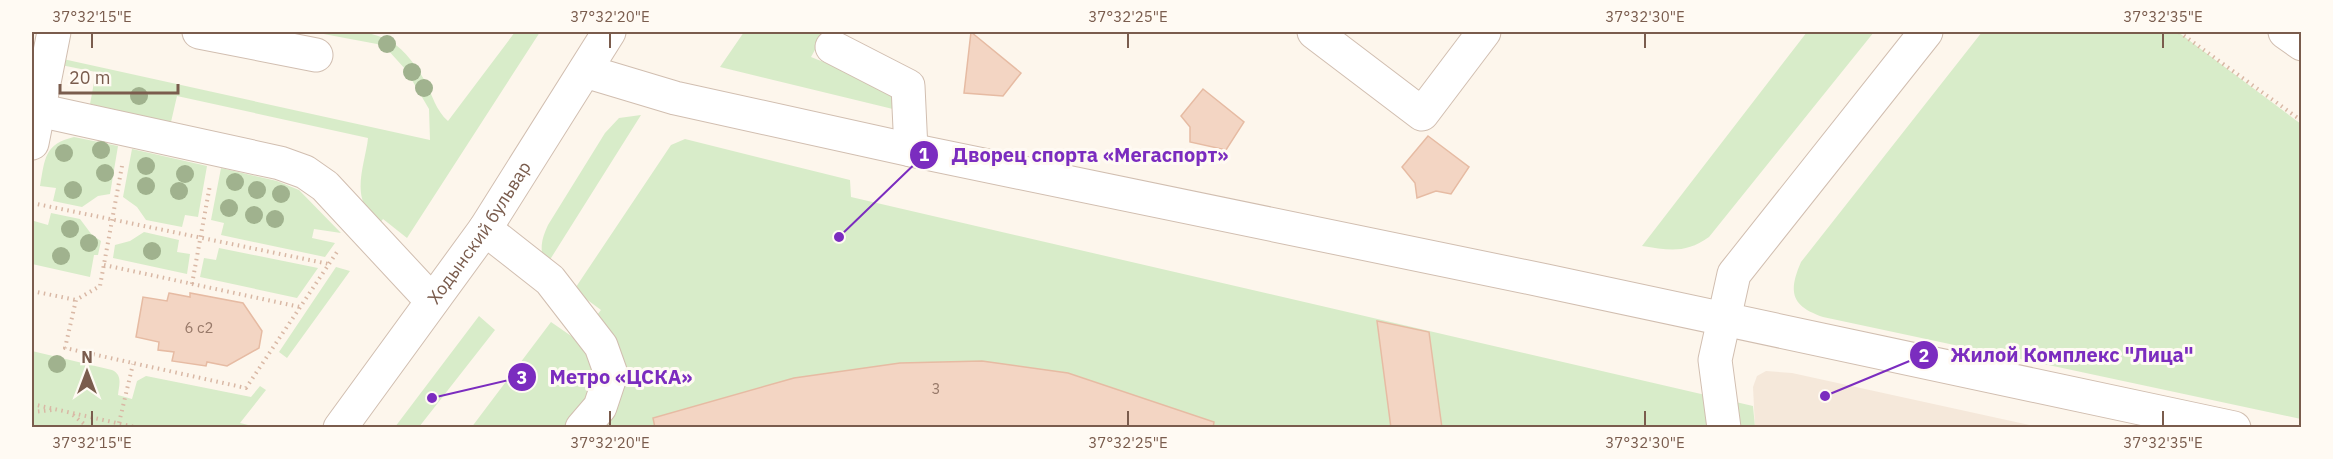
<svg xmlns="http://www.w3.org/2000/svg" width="2333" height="459" viewBox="0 0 2333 459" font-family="'IBM Plex Sans',sans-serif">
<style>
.residential{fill:#f5e8da}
.green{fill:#d8ecc9}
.building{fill:#f3d5c3;stroke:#e6bba3;stroke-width:1.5}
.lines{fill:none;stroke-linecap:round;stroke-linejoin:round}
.minor-casing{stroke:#d1beb0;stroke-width:35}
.path{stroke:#d9b8a5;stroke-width:4;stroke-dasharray:1.5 4.5;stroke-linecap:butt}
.minor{stroke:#fff;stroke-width:33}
.tree{fill:#a0b28e}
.ticks{fill:none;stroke:#7a5c4d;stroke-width:2}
.labels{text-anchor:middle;stroke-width:6;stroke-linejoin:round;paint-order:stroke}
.number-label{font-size:15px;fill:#987a6a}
.street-label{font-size:18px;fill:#7a5c4d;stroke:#fffaf3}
.leader{fill:none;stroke:#7b2cbf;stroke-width:2}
.callout-dot{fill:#7b2cbf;stroke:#fffaf3;stroke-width:2}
.mark-label{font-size:18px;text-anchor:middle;font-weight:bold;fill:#fff}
.callout-label{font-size:20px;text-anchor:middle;font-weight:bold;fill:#7b2cbf;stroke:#fffaf3;stroke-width:6;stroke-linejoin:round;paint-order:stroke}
.neatline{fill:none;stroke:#7a5c4d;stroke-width:2}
.ticks-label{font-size:15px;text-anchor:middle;fill:#7a5c4d}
</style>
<rect width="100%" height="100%" fill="#fdf6ec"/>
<path class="residential" d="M1766 371 1792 373 2039 427H1755L1753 387 1757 376Z"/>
<path class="green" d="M313 32C369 32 393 26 425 81 432 94 436 111 448 121L515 32H540L407 238 383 219 380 223C376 218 370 214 367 209 353 190 366 159 368 138L177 96 171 122 90 104 96 72 61 65 63 59 430 140 429 109 406 70 387 49 377 44Z
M744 32H825L811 57 889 88 897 110 720 67Z
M1807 32H1874L1709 237C1685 254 1669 250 1642 246Z
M1982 32H2178L2301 124V419L1823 317C1791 306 1788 292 1801 262Z
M641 115 546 266C539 251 541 240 548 225L605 133 619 118Z
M74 137 118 146 110 194 98 196 82 207 53 201 56 188 40 186C45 159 44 144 74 137Z
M685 139 850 180 851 197 1753 406 1755 427 471 428 551 322 577 340 601 310 574 290 671 145Z
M132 149 207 166 198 217 185 215 182 227 146 220 137 207 123 197Z
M221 168 277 181 299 190 341 233 314 229 312 238 335 243 325 257 221 235 224 223 211 220Z
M51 213 80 219 92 235 101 241 98 255H94L90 277 32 264 34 221 48 225Z
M144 232 179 240 177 252 190 254 187 274 113 258 115 245 130 241Z
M219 248 318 268 297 298 200 277 204 258 216 260Z
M336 267 350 271 287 358 279 352Z
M479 316 495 330 419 427H395Z
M32 351 112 370C123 375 119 385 118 395L132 399 137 381 146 376 251 397 260 386 266 390 240 423 256 427H32Z"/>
<path class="building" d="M971 32 1021 73 1003 96 964 93Z
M1203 89 1244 122 1226 150 1190 142V127L1181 116Z
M1428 136 1469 167 1451 194 1436 191 1417 198 1415 183 1402 167Z
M169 293 190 297V293L243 303 262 331 259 348 227 366 207 362 206 366 172 361 174 352 158 350 159 342 136 337 143 297 167 301Z
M1377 321 1429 332 1442 428H1391Z
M982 361 1068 373 1214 422 1213 428H655L653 418 794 378 900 363Z"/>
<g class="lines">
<defs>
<g id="minor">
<path d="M199 32 316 55"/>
<path d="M1314 32 1422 114 1484 32"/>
<path d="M2285 32 2302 44"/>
<path d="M832 47 908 86 911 150"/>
<path d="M585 71 675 98 911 150 1546 281 2234 428"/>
<path d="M38 110 280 163 305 172 325 186 432 301"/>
<path d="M32 143 54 32"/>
<path d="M485 229 550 280 601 346 611 374 600 407 582 428"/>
<path id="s1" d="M340 428 485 229 609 32"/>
<path d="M1724 428 1715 360 1734 274 1926 32"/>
</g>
</defs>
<use href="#minor" class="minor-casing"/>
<path class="path" d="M2179 32 2302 121
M122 166 100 286 76 300 65 348 246 388 337 252
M32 203 329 264
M104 265 300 307
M192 284 210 185
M32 291 76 300
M32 404 139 428
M32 412 52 410
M73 415 89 428
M119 423 133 364"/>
<use href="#minor" class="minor"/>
</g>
<g class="tree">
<circle cx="387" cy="44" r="9"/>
<circle cx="412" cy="72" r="9"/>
<circle cx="424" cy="88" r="9"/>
<circle cx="139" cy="96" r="9"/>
<circle cx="101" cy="150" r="9"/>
<circle cx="64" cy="153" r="9"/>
<circle cx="146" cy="166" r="9"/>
<circle cx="105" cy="173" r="9"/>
<circle cx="185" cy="174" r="9"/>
<circle cx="235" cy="182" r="9"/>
<circle cx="146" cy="186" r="9"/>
<circle cx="73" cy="190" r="9"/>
<circle cx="257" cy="190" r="9"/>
<circle cx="179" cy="191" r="9"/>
<circle cx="281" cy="194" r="9"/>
<circle cx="229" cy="208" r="9"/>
<circle cx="254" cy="215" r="9"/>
<circle cx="275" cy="219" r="9"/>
<circle cx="70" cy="229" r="9"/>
<circle cx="89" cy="243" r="9"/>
<circle cx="152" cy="251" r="9"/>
<circle cx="61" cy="256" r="9"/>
<circle cx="57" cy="364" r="9"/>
</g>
<path class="ticks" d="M92 33V48M610 33V48M1128 33V48M1645 33V48M2163 33V48M92 411V426M610 411V426M1128 411V426M1645 411V426M2163 411V426"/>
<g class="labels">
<g class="number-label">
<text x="199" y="333">6 с2</text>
<text x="936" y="394">3</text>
</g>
<g class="street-label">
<text dy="6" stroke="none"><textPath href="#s1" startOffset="240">Ходынский бульвар</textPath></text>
</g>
</g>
<path class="leader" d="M839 237L924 155M1825 396L1924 355M432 398L522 377"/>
<g class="callout-dot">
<circle cx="839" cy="237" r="6"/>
<circle cx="1825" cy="396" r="6"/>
<circle cx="432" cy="398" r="6"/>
<circle cx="924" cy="155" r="15"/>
<circle cx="1924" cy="355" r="15"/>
<circle cx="522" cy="377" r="15"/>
</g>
<g class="mark-label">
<text x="924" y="161">1</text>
<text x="1924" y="362">2</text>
<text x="522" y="384">3</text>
</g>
<g class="callout-label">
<text x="1090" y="162">Дворец спорта «Мегаспорт»</text>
<text x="2072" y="362">Жилой Комплекс "Лица"</text>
<text x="621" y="384">Метро «ЦСКА»</text>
</g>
<rect width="2333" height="459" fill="none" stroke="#fffaf3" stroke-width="66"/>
<g transform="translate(87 372)" stroke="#fffaf3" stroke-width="4.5" paint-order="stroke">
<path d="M0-4.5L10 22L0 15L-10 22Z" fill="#7a5c4d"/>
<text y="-9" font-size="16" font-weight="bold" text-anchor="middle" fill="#7a5c4d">N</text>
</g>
<path d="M60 84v9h118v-9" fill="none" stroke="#7a5c4d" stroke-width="3"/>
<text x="69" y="84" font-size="18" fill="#7a5c4d" stroke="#fffaf3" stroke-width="4.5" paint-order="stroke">20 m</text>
<rect x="33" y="33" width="2267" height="393" class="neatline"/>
<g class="ticks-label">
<text x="92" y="22">37°32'15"E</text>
<text x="610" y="22">37°32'20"E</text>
<text x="1128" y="22">37°32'25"E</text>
<text x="1645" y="22">37°32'30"E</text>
<text x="2163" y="22">37°32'35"E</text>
<text x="92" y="448">37°32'15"E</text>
<text x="610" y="448">37°32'20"E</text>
<text x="1128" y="448">37°32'25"E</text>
<text x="1645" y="448">37°32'30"E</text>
<text x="2163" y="448">37°32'35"E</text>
</g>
</svg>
